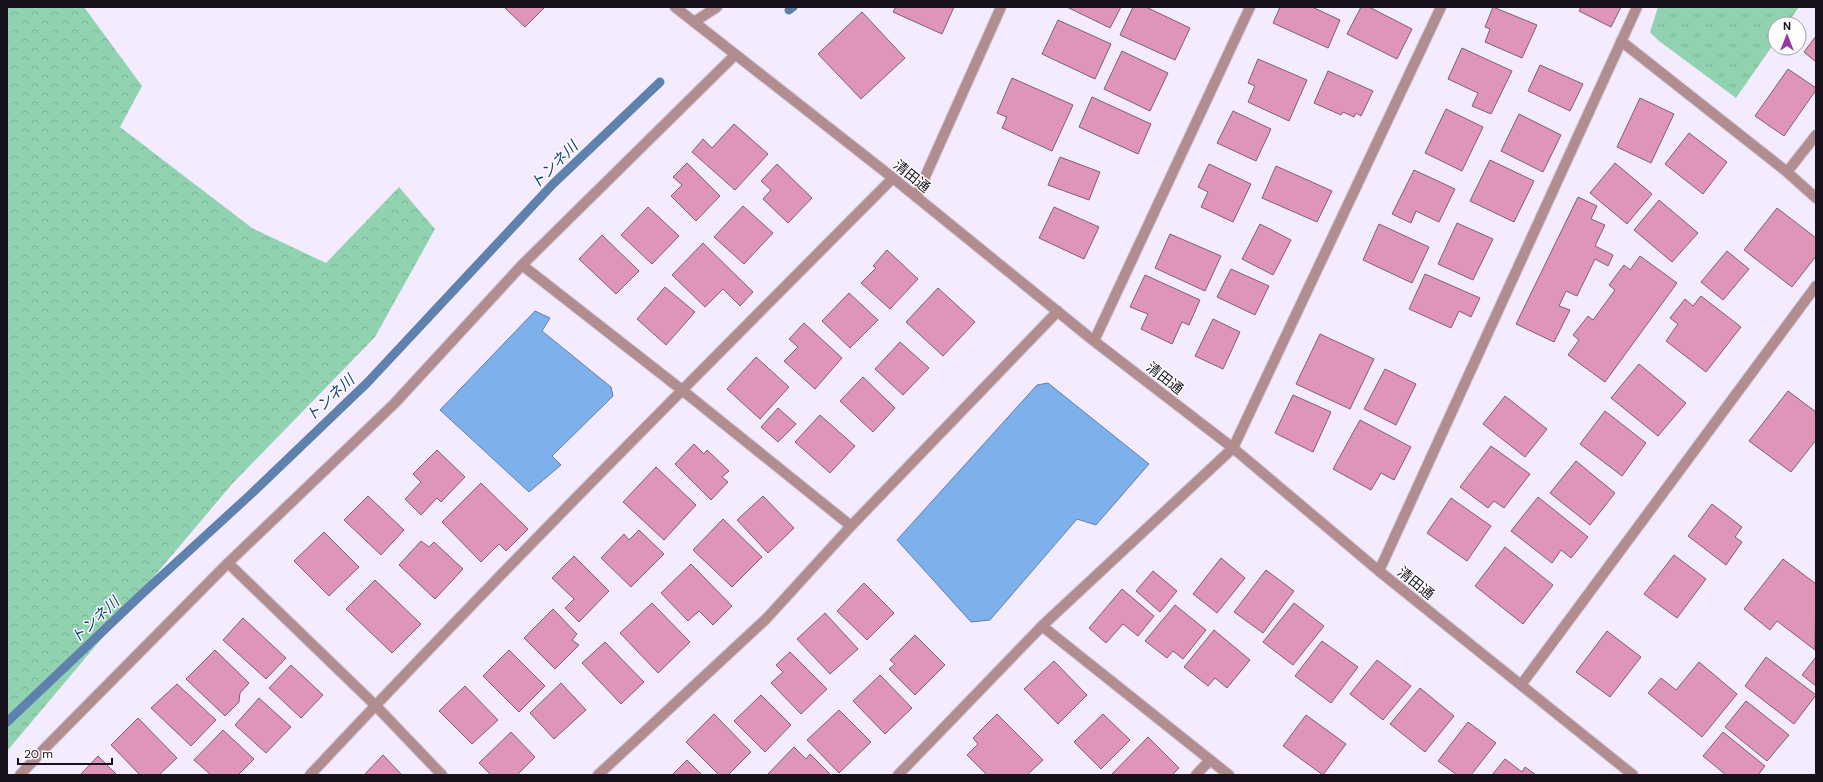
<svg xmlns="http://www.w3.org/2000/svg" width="1823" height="782" viewBox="0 0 1823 782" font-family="'DM Sans','Noto Sans JP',sans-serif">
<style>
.grass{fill:url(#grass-tufts)}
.forest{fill:url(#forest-crowns)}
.water{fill:#7eb0eb;stroke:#5f81ad}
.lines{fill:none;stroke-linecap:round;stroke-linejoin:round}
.stream{stroke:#5f81ad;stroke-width:9}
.building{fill:#df95ba;stroke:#7f5f6f}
.minor-casing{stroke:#d2c8da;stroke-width:12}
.minor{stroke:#b28d8f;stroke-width:10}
.labels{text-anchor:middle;stroke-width:3;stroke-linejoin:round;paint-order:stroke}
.street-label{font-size:14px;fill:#18121d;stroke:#fdfdfd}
.water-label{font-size:15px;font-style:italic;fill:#104379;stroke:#fdfdfd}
</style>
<defs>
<pattern id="grass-tufts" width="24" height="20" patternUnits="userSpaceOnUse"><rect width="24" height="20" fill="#91d2b1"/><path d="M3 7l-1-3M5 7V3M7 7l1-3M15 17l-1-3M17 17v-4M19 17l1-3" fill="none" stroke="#7cb398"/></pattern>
<pattern id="forest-crowns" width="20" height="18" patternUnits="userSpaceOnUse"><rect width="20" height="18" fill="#91d2b1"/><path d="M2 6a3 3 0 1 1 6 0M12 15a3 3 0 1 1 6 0" fill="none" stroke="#7cb398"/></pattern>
</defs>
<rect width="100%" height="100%" fill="#f5ebfe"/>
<path class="grass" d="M1658 7H1799L1787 24H1775V42L1736 98 1659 41 1650 32Z"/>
<path class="forest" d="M7 7H84L142 86 120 127 252 228 326 263 399 187 435 229 375 337 232 484 7 751Z"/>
<path class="water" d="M535 311 550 318 542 331 611 387 613 396 552 456 561 465 529 492 440 410Z
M1048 383 1149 464 1096 525 1077 519 990 620 971 622 897 540 1037 385Z"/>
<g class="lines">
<path class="stream" d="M789 10 793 7
M7 722 143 593 250 495 367 383 553 184 660 82"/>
</g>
<path class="building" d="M504 7H545L525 27Z
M896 7H954L942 34 893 12Z
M1067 7H1121L1110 28Z
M1133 7H1146L1190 28 1175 60 1120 35Z
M1280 7H1312L1340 20 1328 48 1273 23Z
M1361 7H1369L1412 29 1397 59 1347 34Z
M1493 7 1537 25 1522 58 1485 42 1490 29 1485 27Z
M1581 7H1621L1611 27 1579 11Z
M862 12 905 58 861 99 818 54Z
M1058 20 1111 44 1095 79 1042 54Z
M1816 36V62L1804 52Z
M1462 48 1512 71 1491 114 1472 106 1478 93 1448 79Z
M1122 51 1168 73 1150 111 1104 89Z
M1258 59 1307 80 1289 121 1248 102 1255 86 1248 83Z
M1540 65 1583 84 1570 111 1528 91Z
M1788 69 1816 88V90L1784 136 1755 116Z
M1328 71 1373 91 1361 116 1356 113 1354 117 1343 112 1341 115 1314 103Z
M1012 78 1073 105 1052 151 1002 128 1007 117 997 113Z
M1092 97 1151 124 1138 154 1079 127Z
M1640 98 1674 114 1651 163 1617 147Z
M1446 109 1483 127 1462 171 1425 153Z
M1233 111 1271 129 1256 161 1217 143Z
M1519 114 1561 135 1543 172 1501 151Z
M734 124 768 154 735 190 692 152 703 139 712 148Z
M1689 133 1727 162 1703 194 1665 164Z
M1060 157 1100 172 1089 200 1048 185Z
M1490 160 1534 181 1514 222 1470 201Z
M687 163 720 196 696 221 671 196 682 185 673 177Z
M1615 163 1652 194 1627 224 1590 193Z
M777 164 812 198 788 223 763 199 771 190 761 181Z
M1209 164 1251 184 1233 222 1201 207 1208 192 1198 187Z
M1276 166 1332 191 1317 222 1262 198Z
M1414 170 1455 189 1439 222 1416 211 1411 223 1392 214Z
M1578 197 1597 206 1591 219 1605 225 1595 246 1613 255 1608 266 1595 259 1577 296 1566 291 1559 306 1570 310 1554 342 1516 324Z
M1659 200 1698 233 1672 262 1634 230Z
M743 206 773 233 744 264 714 237Z
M648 207 679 236 652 264 621 235Z
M1054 207 1099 227 1084 259 1039 238Z
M1777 208 1816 238V256L1792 287 1744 250Z
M1457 223 1493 239 1473 280 1438 264Z
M1260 224 1291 240 1273 275 1242 259Z
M1379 224 1429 247 1412 283 1363 260Z
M1170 234 1221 256 1205 291 1155 268Z
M602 235 639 271 616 294 579 259Z
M703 243 753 292 740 306 723 289 705 307 672 275Z
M887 250 918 279 890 309 861 283 876 268 873 266Z
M1727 251 1749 269 1723 300 1701 282Z
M1640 256 1677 283 1605 382 1568 355 1579 340 1573 335 1588 316 1593 320 1615 290 1609 285 1624 265 1630 270Z
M1231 269 1269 286 1255 315 1217 297Z
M1425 274 1480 298 1471 317 1459 311 1451 328 1409 309Z
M1145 275 1200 300 1189 325 1182 322 1172 344 1141 329 1148 314 1130 307Z
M665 287 695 312 666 345 637 319Z
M938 288 975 322 943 356 906 322Z
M849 293 878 320 850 348 822 321Z
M1701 296 1741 327 1706 372 1666 341 1678 324 1670 318 1685 299 1693 306Z
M1213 319 1240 332 1223 369 1195 356Z
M804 323 842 358 815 389 784 361 798 347 789 339Z
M1320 334 1374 359 1350 409 1296 384Z
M900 342 929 368 903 395 875 369Z
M756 357 789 387 760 419 727 389Z
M1639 364 1686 403 1658 436 1611 398Z
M1385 369 1416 384 1396 425 1364 409Z
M863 377 895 408 873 432 840 401Z
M1788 391 1816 412V440L1791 472 1749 441Z
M1293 395 1331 412 1313 452 1275 433Z
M1505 396 1547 429 1525 457 1483 424Z
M778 408 796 424 778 442 761 427Z
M1605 411 1646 443 1622 476 1580 444Z
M820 415 855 446 830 473 795 442Z
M1360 420 1411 447 1394 480 1381 473 1371 490 1333 469Z
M694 444 704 454 707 450 729 471 722 477 728 482 711 500 675 464Z
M1491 446 1530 474 1504 508 1494 501 1488 508 1460 487Z
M437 450 465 477 441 502 437 498 421 515 405 499 421 482 413 474Z
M1576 461 1615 493 1590 525 1550 493Z
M656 467 696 505 664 540 623 502Z
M481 483 528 529 506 551 499 544 481 562 442 522Z
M368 496 404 530 381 555 344 520Z
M763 496 794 528 768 553 737 520Z
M1538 497 1588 537 1571 558 1561 550 1552 563 1511 531Z
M1451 498 1491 526 1467 561 1427 533Z
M1712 504 1742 527 1735 537 1742 542 1726 565 1688 536Z
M723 519 762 557 732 587 693 550Z
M639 530 664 554 631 587 601 558 624 534 629 540Z
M324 532 359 567 329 596 294 561Z
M421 541 429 547 434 542 463 569 435 599 399 565Z
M1505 547 1553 585 1523 624 1475 586Z
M1674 555 1706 579 1677 618 1644 594Z
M574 556 609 591 579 622 565 608 574 599 552 578Z
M1221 558 1245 578 1217 613 1193 594Z
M1783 559 1816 584 1815 650 1777 621 1770 630 1744 609Z
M691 564 732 606 713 625 699 611 688 621 661 593Z
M1266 570 1294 591 1263 633 1234 612Z
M1153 571 1177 591 1160 612 1136 591Z
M375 580 421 624 392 653 346 609Z
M864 583 894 613 867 640 837 611Z
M1122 589 1154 616 1138 636 1123 624 1106 643 1089 628Z
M652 603 690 642 658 673 620 633Z
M1294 603 1324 626 1293 665 1263 642Z
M1175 605 1206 630 1183 659 1173 651 1167 658 1145 641Z
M553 609 577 634 572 640 579 645 555 669 524 638Z
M825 613 858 649 830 674 797 639Z
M243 618 286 658 266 679 223 640Z
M1214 630 1250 660 1227 688 1215 678 1208 686 1184 667Z
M1607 631 1641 657 1610 697 1576 672Z
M915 635 945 665 915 695 889 669 895 664 890 660Z
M1322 641 1358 667 1331 703 1295 676Z
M605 642 644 682 621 704 582 663Z
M215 650 249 683 240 693 239 702 225 716 186 679Z
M509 650 545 686 519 712 483 676Z
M790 652 827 689 801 714 771 683 783 672 776 665Z
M1766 657 1816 695 1794 724 1745 686Z
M1816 657V686L1802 675Z
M1377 660 1411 686 1383 720 1350 694Z
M1054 661 1087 695 1058 724 1024 689Z
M1699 662 1737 694 1702 737 1648 693 1661 678 1676 690Z
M291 665 323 695 301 718 269 688Z
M880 675 912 708 885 734 853 701Z
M561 683 586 710 554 739 530 713Z
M177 684 216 720 191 746 151 708Z
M465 686 498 720 472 744 439 711Z
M1420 688 1454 716 1425 752 1390 724Z
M761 695 791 725 765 752 734 721Z
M259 698 291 727 266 753 235 725Z
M1746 701 1789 735 1767 761 1725 727Z
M839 710 871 742 839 773 807 740Z
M714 714 751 752 728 775H719L686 742Z
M997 714 1043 760 1027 775H987L967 755 978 744 973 738Z
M1103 714 1130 740 1101 769 1074 742Z
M1306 715 1346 744 1323 775 1283 746Z
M138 718 177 758 159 775H140L111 745Z
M1468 722 1496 743 1471 775H1457L1438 761Z
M223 730 254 759 238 775H211L194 760Z
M511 732 535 757 517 775H491L479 763Z
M1723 732 1765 766 1758 775H1726L1703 756Z
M1148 737 1179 768 1172 775H1111Z
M794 747 806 759 810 754 831 775H767Z
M383 755 402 775H364Z
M98 756 117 775H80Z
M1505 759 1522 772 1525 767 1536 775H1492Z
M687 760 702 775H672Z"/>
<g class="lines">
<defs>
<path id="minor" d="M675 7 893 178 1094 341 1233 448 1379 571 1633 775
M694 22 717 7
M1621 41 1787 172 1816 198
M1787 172 1816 135
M916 197 1001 7
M522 265 682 390 851 526
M1094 341 1250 7
M228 563 375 705 442 775
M1379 571 1637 7
M1042 626 1229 775
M1521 685 1816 286
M20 775 45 748 228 563 394 404 522 265 735 55
M310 775C500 572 697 375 893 178
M598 775 766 619 851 526 1058 311
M898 775 1042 626 1233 448 1441 7
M1196 775 1210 760"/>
</defs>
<use href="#minor" class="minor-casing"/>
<use href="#minor" class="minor"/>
</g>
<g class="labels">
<g class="street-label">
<text transform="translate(912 176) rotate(39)" y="5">清田通</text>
<text transform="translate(1165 378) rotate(38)" y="5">清田通</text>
<text transform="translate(1416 583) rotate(39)" y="5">清田通</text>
</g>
<g class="water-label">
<text transform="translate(554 165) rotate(-45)" y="5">トンネ川</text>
<text transform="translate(330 398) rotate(-43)" y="5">トンネ川</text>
<text transform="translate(95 620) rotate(-43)" y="5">トンネ川</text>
</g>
</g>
<rect width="1823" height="782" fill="none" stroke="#18121d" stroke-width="16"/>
<g transform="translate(1787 36)"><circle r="19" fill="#fdfdfd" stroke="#a19fa3"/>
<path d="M0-3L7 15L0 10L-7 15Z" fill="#98369c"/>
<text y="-6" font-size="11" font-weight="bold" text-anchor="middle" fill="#18121d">N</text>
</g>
<path d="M18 758v6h94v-6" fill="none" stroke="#18121d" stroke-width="2"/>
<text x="24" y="758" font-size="12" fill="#18121d" stroke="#fdfdfd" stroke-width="3" paint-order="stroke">20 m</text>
</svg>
